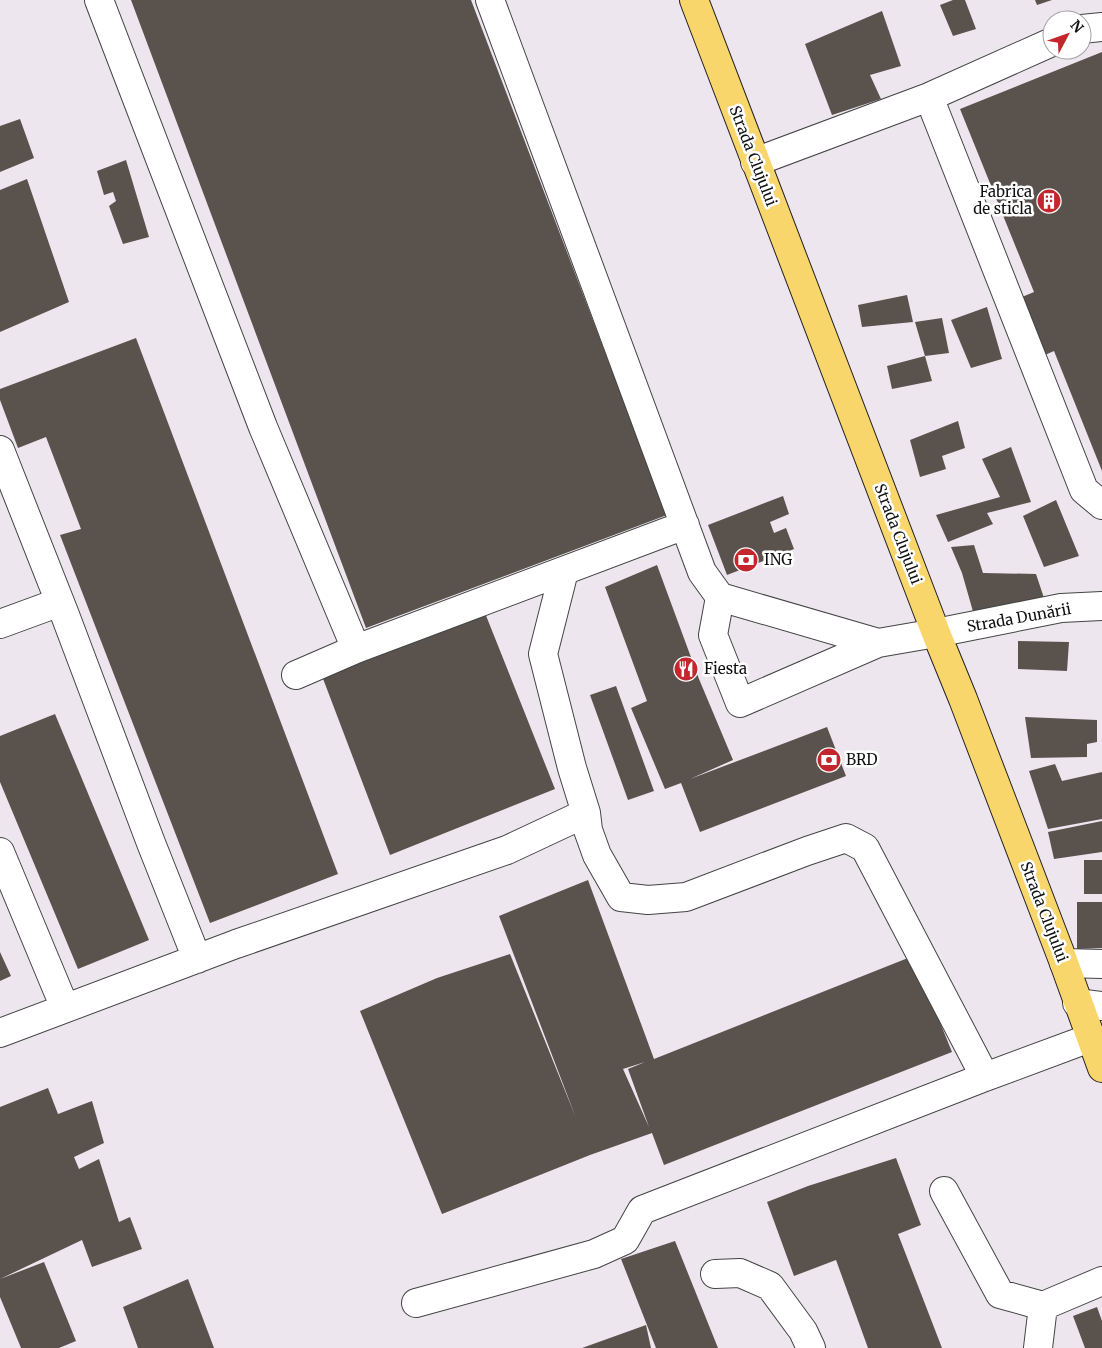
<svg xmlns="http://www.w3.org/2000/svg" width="1102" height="1348" viewBox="0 0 1102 1348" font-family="Merriweather,serif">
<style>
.industrial{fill:#eee6ef;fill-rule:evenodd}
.building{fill:#5a524d;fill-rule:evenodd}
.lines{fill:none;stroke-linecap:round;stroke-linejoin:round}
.minor-casing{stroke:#444;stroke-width:30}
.major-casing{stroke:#222;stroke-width:30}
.minor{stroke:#fff;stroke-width:28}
.major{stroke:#f9d66b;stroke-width:28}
.labels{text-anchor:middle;stroke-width:5;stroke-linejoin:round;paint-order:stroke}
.street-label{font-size:15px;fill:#111;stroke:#fff}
.poi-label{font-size:15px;fill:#111;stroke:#fff;text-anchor:start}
</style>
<rect width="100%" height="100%" fill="#fffdf5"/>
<path class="industrial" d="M0 0H1102V1348H0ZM1052 20H1082V50H1052Z"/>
<path class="building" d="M131 0H471L667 515 366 628Z
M953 0H965L976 29 953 36 940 5Z
M1035 0H1052L1037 5Z
M882 11 901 66 870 75 881 99 832 115 805 44Z
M1102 52V471L1054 351 1038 358 1015 300 1034 292 960 109Z
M20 119 34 158 0 172V126Z
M126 160 149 237 123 244 109 206 116 201 113 192 104 195 97 171Z
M27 179 69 302 0 332V190Z
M907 295 913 322 862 327 858 305Z
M987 307 1002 359 971 368 951 320Z
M942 318 949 353 925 356 932 381 892 389 887 366 925 356 915 322Z
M136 338 338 874 210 923 60 535 81 529 46 437 18 448 0 400V389Z
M958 421 965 448 942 456 946 469 920 477 910 440Z
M1011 447 1031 502 987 513 993 524 948 542 936 515 1000 497 982 459Z
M783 496 789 514 770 522 774 533 786 528 794 549 727 575 708 525Z
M1056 500 1079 556 1044 567 1023 516Z
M974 545 983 573 1036 574 1045 601 974 615 962 573 951 547Z
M657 565 699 679 733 760 690 779 827 727 846 776 700 832 681 783 665 789 631 708 647 701 605 587Z
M485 613 555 789 390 855 322 676Z
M1018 641 1069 642 1067 671 1018 669Z
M616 686 654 791 628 800 590 695Z
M55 714 149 940 78 969 0 782V736Z
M1025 717 1097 720V742L1087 744V757L1031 758Z
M1055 764 1062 781 1102 772V819L1048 829 1029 771Z
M1102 821V852L1054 859 1048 832Z
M1084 860H1102V894H1084Z
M588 880 654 1059 913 956 952 1052 664 1165 652 1133 590 1155 442 1214 360 1011 437 978 510 954 576 1118 499 916ZM645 1062 628 1069 649 1127 623 1069Z
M1077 902H1102V948L1077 949Z
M0 952 11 976 0 981Z
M48 1088 58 1114 92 1101 104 1143 74 1157 79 1169 99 1159 119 1222 130 1217 142 1249 92 1267 82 1240 0 1279V1107Z
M896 1158 921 1225 898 1234 942 1348H868L836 1260 794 1276 767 1202 808 1186Z
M675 1241 718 1348H656L621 1259Z
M44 1262 76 1341 59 1348H21L0 1297V1279Z
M188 1279 214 1348H138L123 1307Z
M1097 1307 1102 1321V1348H1085L1073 1316Z
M646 1325 651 1348H582Z"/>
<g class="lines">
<defs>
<path id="minor" d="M99 0 263 427 356 649
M490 0 702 572 720 597 878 643 936 633 1061 608 1102 606
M1082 29 1102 27
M929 97 1084 490 1102 505
M755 162 929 97 1052 42
M0 450 65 615 151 843 197 959
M720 597 713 635 740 703 878 643
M0 624 60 602
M296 675 356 649 685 525
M586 813 588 830 597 855 621 897 648 900 686 897 807 851 846 838 865 848 985 1077
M0 852 65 1008
M1064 963 1102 964
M1077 1003 1102 1006
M0 1033 236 944 507 850 586 813 572 768 543 654 564 571
M944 1191 1000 1294 1043 1306
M715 1274 740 1273 770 1286 803 1331 811 1348
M416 1303 594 1254 625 1240 642 1210 985 1077 1090 1038
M1038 1348 1043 1306 1102 1281"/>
<path id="major" d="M694 0 936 633 963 699 1064 963 1102 1068"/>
</defs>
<use href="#minor" class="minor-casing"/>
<use href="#major" class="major-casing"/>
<use href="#minor" class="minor"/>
<use href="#major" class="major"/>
</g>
<defs>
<symbol id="building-disc" viewBox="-11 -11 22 22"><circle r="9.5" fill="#c4262e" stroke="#fff"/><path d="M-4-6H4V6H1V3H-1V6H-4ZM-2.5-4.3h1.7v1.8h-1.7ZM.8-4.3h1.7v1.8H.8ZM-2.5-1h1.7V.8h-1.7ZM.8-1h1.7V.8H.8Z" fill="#fff"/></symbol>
<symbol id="bank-disc" viewBox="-11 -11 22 22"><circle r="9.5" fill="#c4262e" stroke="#fff"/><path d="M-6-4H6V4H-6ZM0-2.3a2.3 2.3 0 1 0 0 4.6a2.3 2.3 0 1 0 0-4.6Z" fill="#fff"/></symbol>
<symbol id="restaurant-disc" viewBox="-11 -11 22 22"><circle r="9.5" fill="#c4262e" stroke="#fff"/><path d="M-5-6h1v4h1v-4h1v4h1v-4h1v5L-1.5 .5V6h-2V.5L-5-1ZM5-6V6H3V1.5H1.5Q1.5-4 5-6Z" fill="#fff"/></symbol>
</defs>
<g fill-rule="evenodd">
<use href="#building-disc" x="1035" y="187" width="28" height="28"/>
<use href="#bank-disc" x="732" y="546" width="28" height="28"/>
<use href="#restaurant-disc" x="672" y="655" width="28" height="28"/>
<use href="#bank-disc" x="815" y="746" width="28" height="28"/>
</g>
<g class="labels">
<g class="street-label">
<text transform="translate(753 156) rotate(69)" y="5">Strada Clujului</text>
<text transform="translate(898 534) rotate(69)" y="5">Strada Clujului</text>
<text transform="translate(1019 618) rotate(-10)" y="5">Strada Dunării</text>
<text transform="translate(1044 912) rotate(69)" y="5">Strada Clujului</text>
</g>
<g class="poi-label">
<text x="1032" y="197" text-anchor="end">Fabrica<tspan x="1032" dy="17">de sticla</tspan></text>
<text x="764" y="565">ING</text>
<text x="704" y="674">Fiesta</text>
<text x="846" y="765">BRD</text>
</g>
</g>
<g transform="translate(1067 35) rotate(49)"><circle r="24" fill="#ffffff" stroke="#a0a0a0"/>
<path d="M0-4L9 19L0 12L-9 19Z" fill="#c4262e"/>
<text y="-8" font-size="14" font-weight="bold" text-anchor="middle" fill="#111111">N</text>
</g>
</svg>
